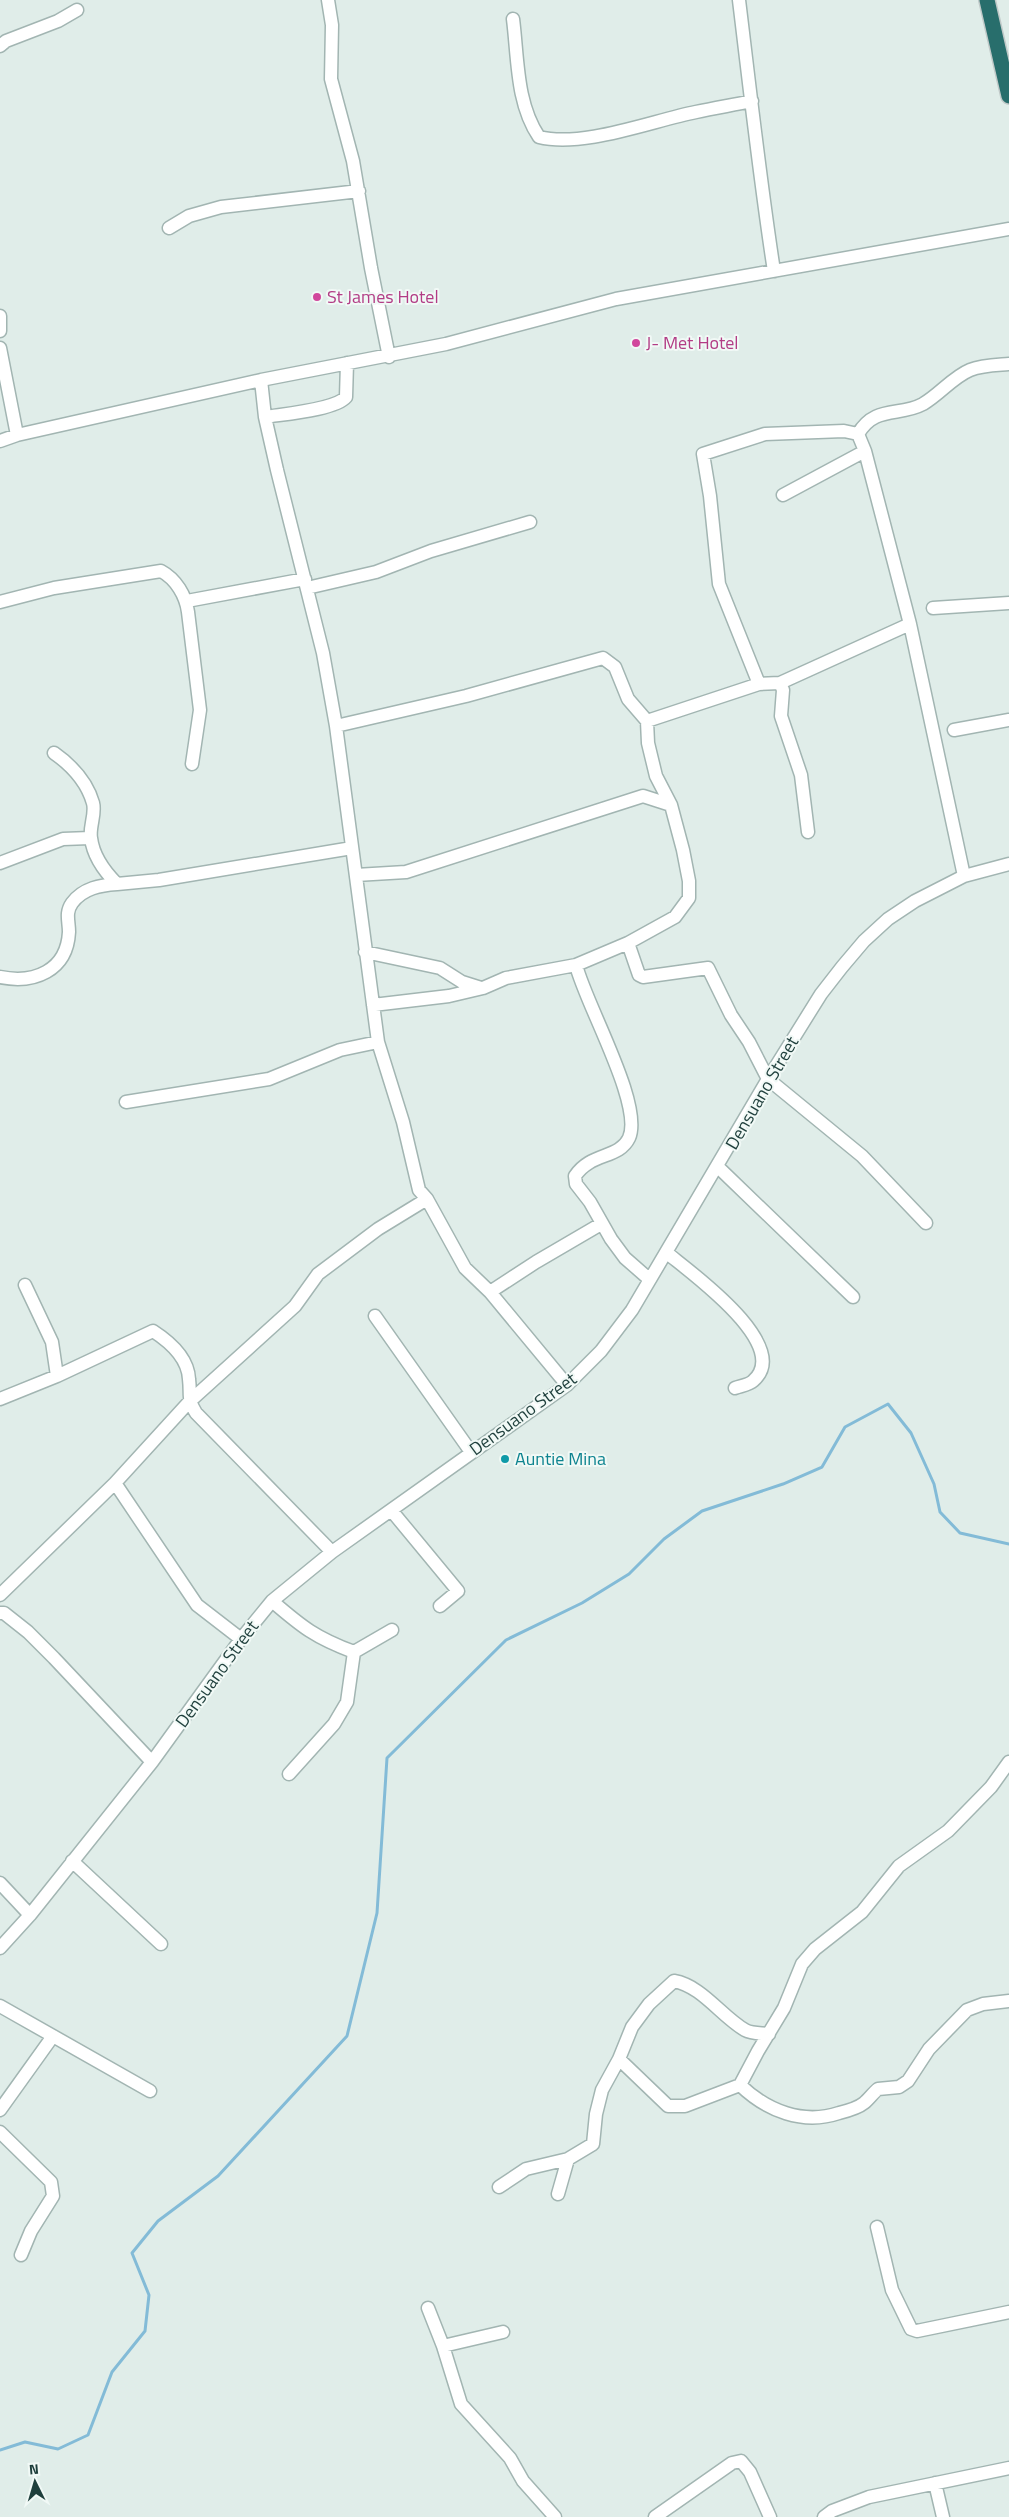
<svg xmlns="http://www.w3.org/2000/svg" width="1009" height="2517" viewBox="0 0 1009 2517" font-family="'Titillium Web',sans-serif">
<style>
.lines{fill:none;stroke-linecap:round;stroke-linejoin:round}
.stream{stroke:#83bbd7;stroke-width:3}
.minor-casing{stroke:#a2b5b2;stroke-width:15}
.highway-casing{stroke:#c0c9c8;stroke-width:18}
.minor{stroke:#fff;stroke-width:12}
.highway{stroke:#286e6c;stroke-width:15}
.hotel-dot{fill:#d1479c;stroke:#f1f9f6;stroke-width:2}
.culture-dot{fill:#0f9aa8;stroke:#f1f9f6;stroke-width:2}
.labels{text-anchor:middle;stroke-width:4;stroke-linejoin:round;paint-order:stroke}
.hotel-label{font-size:18px;fill:#b23c85;stroke:#f1f9f6;text-anchor:start}
.street-label{font-size:18px;fill:#1f3f3c;stroke:#f1f9f6}
.culture-label{font-size:18px;fill:#0d838f;stroke:#f1f9f6;text-anchor:start}
</style>
<rect width="100%" height="100%" fill="#e0ede9"/>
<g class="lines">
<path class="stream" d="M0 2450 25 2442 58 2449 88 2435 112 2372 145 2331 149 2295 132 2253 158 2221 218 2176 347 2036 377 1913 387 1758 506 1640 582 1603 629 1574 664 1539 702 1511 783 1484 822 1467 845 1427 888 1404 911 1433 934 1484 940 1512 960 1533 1009 1544"/>
<defs>
<path id="minor" d="M328 0 332 25 331 79 353 161 371 268 389 357
M739 0C750 90 760 181 774 271
M513 19C518 58 516 103 539 137 583 148 651 121 696 112 714 108 733 105 752 101
M0 46 6 41 58 21 77 10
M169 228 189 216 221 207 359 191
M0 316V331
M0 348 17 435
M261 380 265 417 277 470 323 653 336 726 378 1042 403 1122 419 1190 427 1199 465 1268 490 1292 567 1385
M265 417C283 414 335 410 346 397L347 363
M0 441 17 435 261 380 446 344 616 299 1009 229
M783 495 865 451
M307 588 376 572 431 551 530 522
M187 601 305 579
M0 602 54 588 161 571C176 579 186 596 188 612L200 710 192 764
M933 608 1009 603
M910 624 964 876
M780 683 783 690 781 716 801 775 808 832
M759 684 719 584 710 496 703 454 765 434 844 431 858 434
M647 721 759 684 780 683 910 624 865 451 858 434C875 405 899 417 923 404 940 394 953 377 970 370 982 365 997 365 1009 364
M336 726 466 696 603 658 615 667 628 699 647 721 648 743 656 776 671 805 683 850 689 881V898L675 917 628 943 576 965 506 978 483 988 449 996 373 1005
M954 730 1009 720
M54 753C71 765 87 782 93 803 96 814 89 827 91 838 93 855 105 872 117 884L159 880 352 848
M0 863 63 839 90 838
M356 875 406 872 643 796 671 805
M628 943 639 975 643 977 708 968 731 1015 749 1042 768 1079 862 1156 926 1223
M365 952 440 968 462 982 481 988
M576 965C585 1003 644 1105 629 1138 619 1159 591 1152 575 1176L576 1184 590 1202 611 1239 625 1258 649 1279
M0 977C34 984 67 971 69 932 69 921 65 913 72 903 83 888 101 885 117 884
M126 1102 269 1079 340 1050 378 1042
M718 1167 853 1297
M667 1253C690 1272 794 1346 753 1381 749 1385 740 1386 735 1388
M25 1285 52 1342 57 1376
M490 1292 536 1262 601 1224
M375 1316 471 1452
M0 1399 57 1376 153 1331C170 1342 188 1358 189 1379 191 1395 187 1399 196 1413L332 1552
M115 1483 197 1605 241 1639
M391 1510 458 1591 440 1606
M0 1595 115 1483 189 1402 295 1306 318 1274 378 1229 427 1199
M272 1601C302 1627 316 1638 354 1652
M0 1613H4L28 1632 54 1658 152 1762
M289 1774 334 1724 347 1702 354 1652 392 1630
M72 1861 161 1944
M0 1883 30 1915
M0 1948 30 1915 152 1762 241 1639 272 1601 332 1552 567 1385 601 1351 632 1310 768 1079 821 994 842 967 864 941 888 919 915 901 964 876 1009 864
M0 2006 150 2091
M619 2059 668 2106H685L740 2085 758 2051 784 2008 802 1964 815 1949 862 1912 899 1866 948 1831 991 1787 1009 1762
M740 2085C767 2111 803 2125 839 2113 847 2111 858 2108 864 2103 869 2099 873 2093 878 2089L899 2087 908 2081 929 2049 967 2010 983 2004 1009 2001
M0 2110 53 2036
M0 2132 51 2182 53 2196 31 2231 21 2255
M499 2187 526 2169 568 2159 593 2144 596 2114 602 2090 619 2059 632 2027 649 2004 674 1981C702 1986 721 2016 745 2030 752 2034 761 2033 769 2034
M558 2194 568 2159
M877 2227 892 2290 911 2329 917 2331 1009 2312
M428 2308 443 2346 461 2404 510 2458 523 2481 555 2517
M443 2346 503 2332
M935 2483 943 2517
M655 2517 732 2463 741 2461 750 2472 770 2517
M824 2517 832 2511 869 2497 1009 2468"/>
<path id="highway" d="M987 0 1009 96"/>
</defs>
<use href="#minor" class="minor-casing"/>
<use href="#highway" class="highway-casing"/>
<use href="#minor" class="minor"/>
<use href="#highway" class="highway"/>
</g>
<g class="hotel-dot">
<circle cx="317" cy="297" r="5"/>
<circle cx="636" cy="343" r="5"/>
</g>
<circle class="culture-dot" cx="505" cy="1459" r="5"/>
<g class="labels">
<g class="hotel-label">
<text x="327" y="303">St James Hotel</text>
<text x="646" y="349">J- Met Hotel</text>
</g>
<g class="street-label">
<text transform="translate(762 1093) rotate(-60)" y="6">Densuano Street</text>
<text transform="translate(523 1414) rotate(-36)" y="6">Densuano Street</text>
<text transform="translate(217 1674) rotate(-54)" y="6">Densuano Street</text>
</g>
<g class="culture-label">
<text x="515" y="1465">Auntie Mina</text>
</g>
</g>
<g transform="translate(35 2482) rotate(355)" stroke="#f1f9f6" stroke-width="4" paint-order="stroke">
<path d="M0-4L9 19L0 12L-9 19Z" fill="#1f3f3c"/>
<text y="-8" font-size="14" font-weight="bold" text-anchor="middle" fill="#1f3f3c">N</text>
</g>
</svg>
